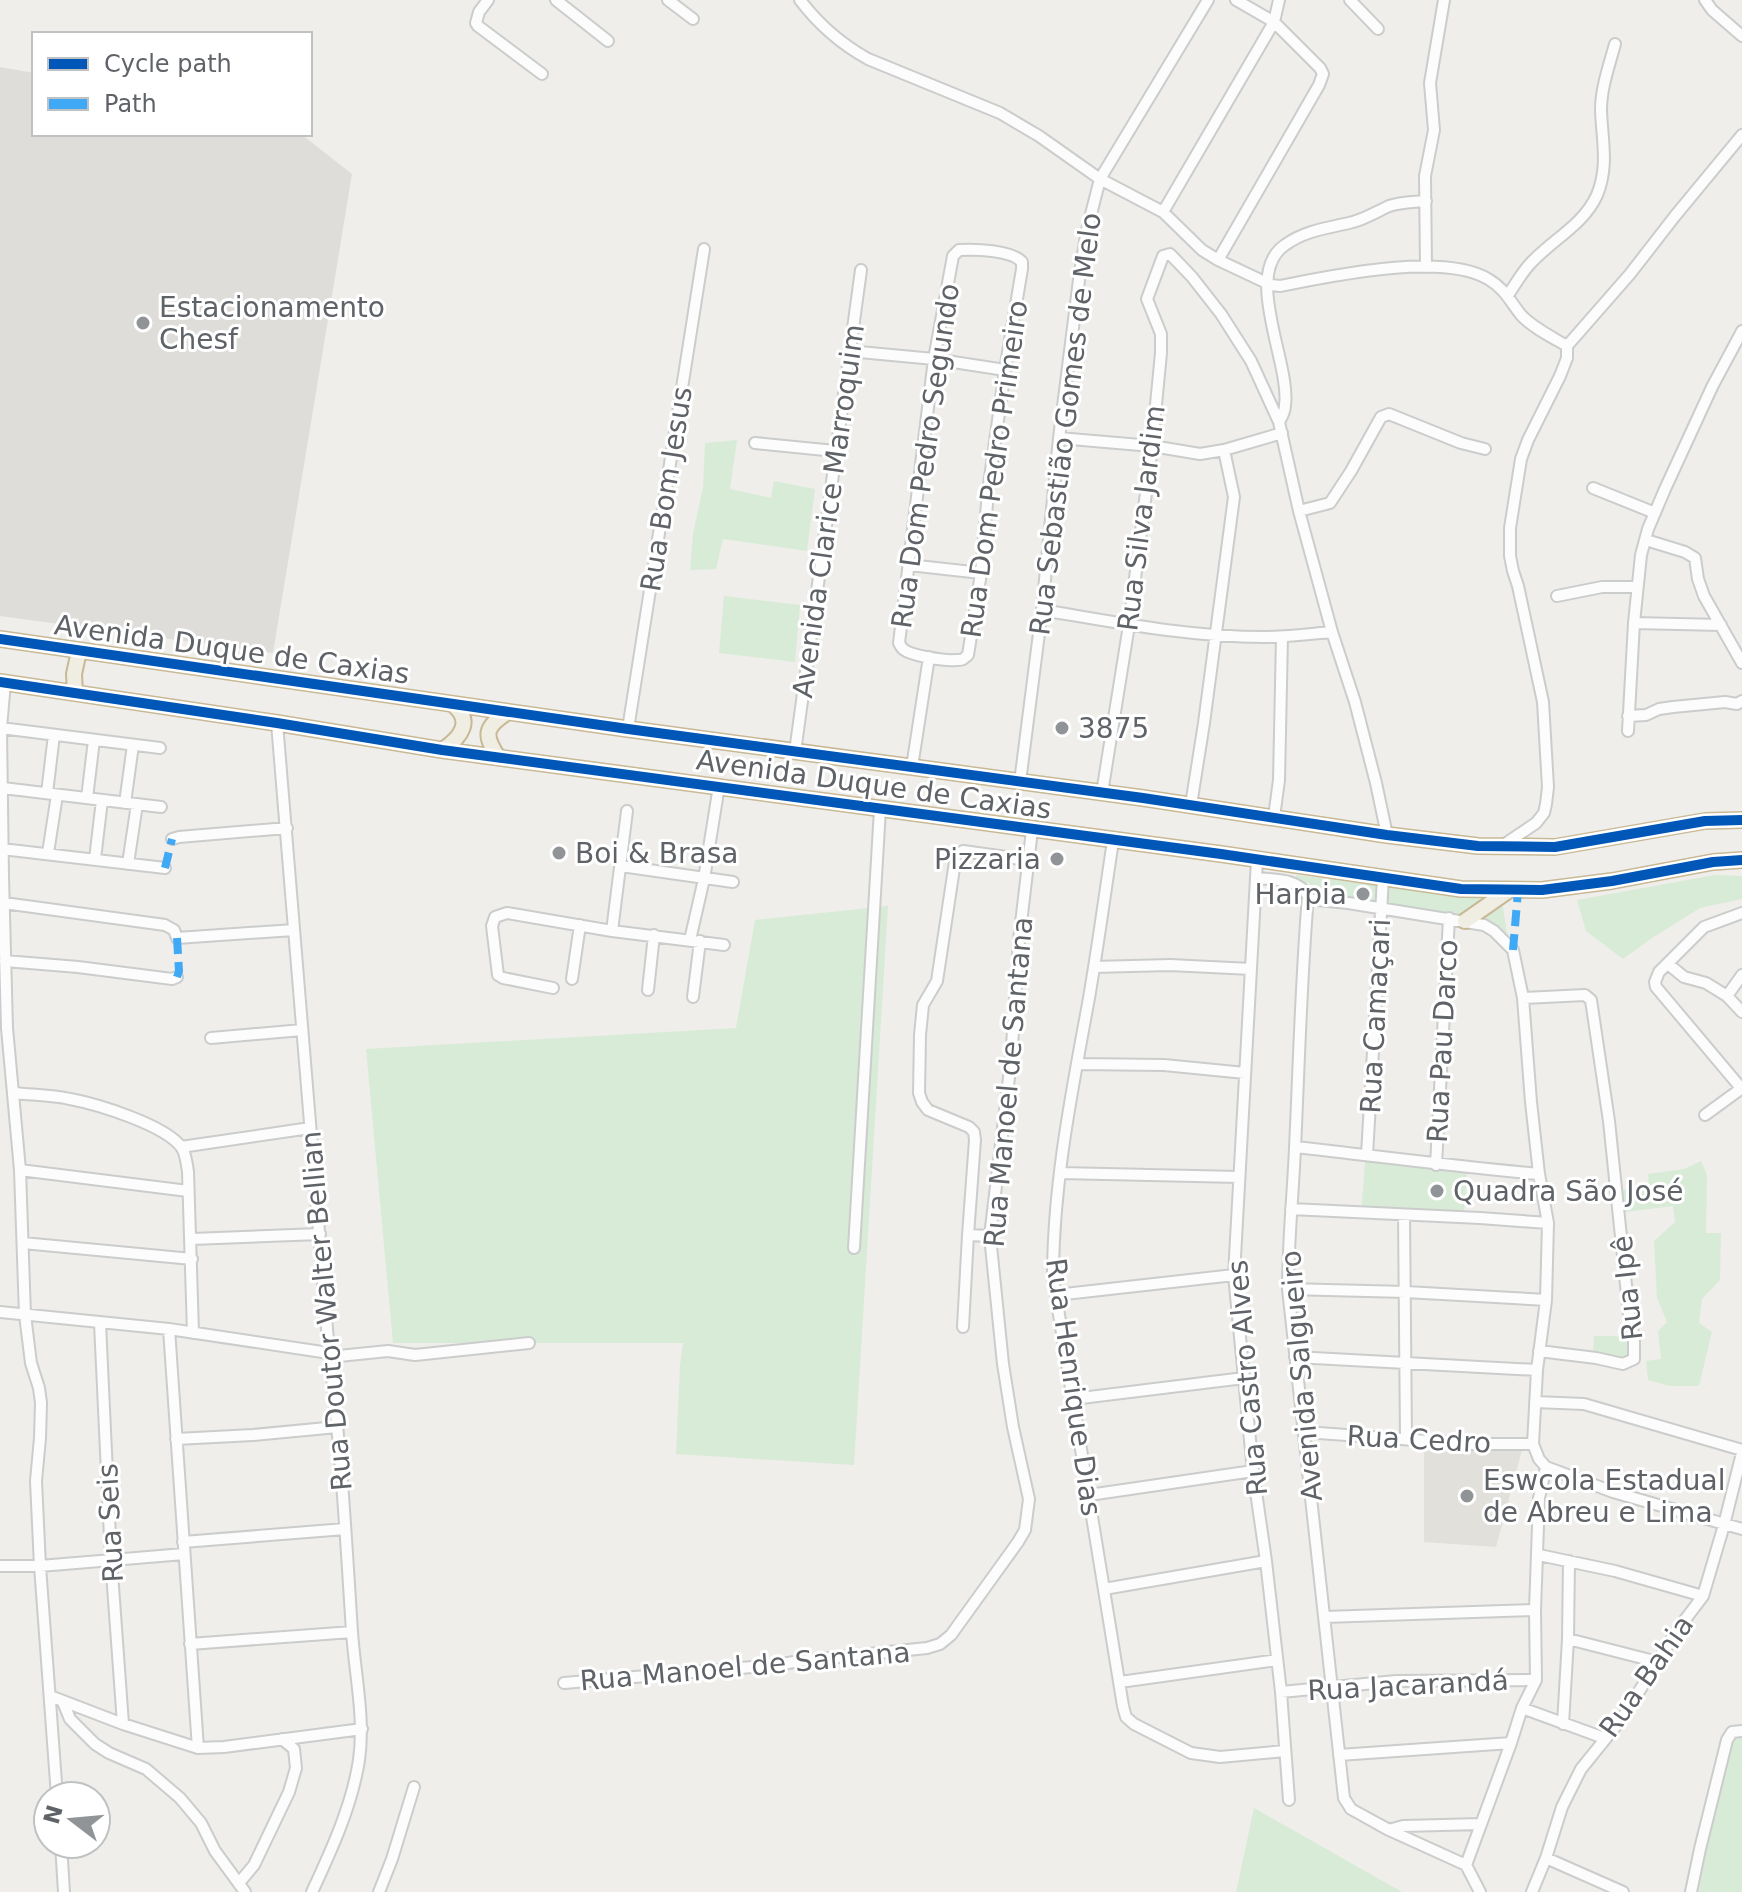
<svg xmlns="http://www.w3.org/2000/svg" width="1742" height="1892" viewBox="0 0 1742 1892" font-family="'DejaVu Sans',sans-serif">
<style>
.industrial{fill:#dfddda}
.education{fill:#e2e0da}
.green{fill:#d8ebd6}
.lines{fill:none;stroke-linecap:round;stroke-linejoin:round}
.minor-casing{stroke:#cbcccc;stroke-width:14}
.highway-casing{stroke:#c8b996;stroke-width:18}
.minor{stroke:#fdfcfc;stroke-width:10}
.highway{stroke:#f0ede3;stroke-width:14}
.quiet{stroke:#3fa9f5;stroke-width:8;stroke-dasharray:16 8;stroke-linecap:butt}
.cycleway-casing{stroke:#fff;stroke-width:15}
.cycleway{stroke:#0057b8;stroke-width:10}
.poi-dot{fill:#919496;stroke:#fff;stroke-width:3}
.labels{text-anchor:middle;stroke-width:6;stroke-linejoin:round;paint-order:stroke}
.poi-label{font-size:28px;fill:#5f6368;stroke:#fff;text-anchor:start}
.street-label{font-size:28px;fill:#5f6368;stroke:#fff}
</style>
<rect width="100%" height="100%" fill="#efeeea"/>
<path class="industrial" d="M0 67 34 73V134H301L352 174 273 653 0 616Z"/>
<path class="education" d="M1424 1445 1522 1450 1496 1547 1424 1542Z"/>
<path class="green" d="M737 440 730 489 771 498 774 481 815 489 807 551 723 539 716 569 690 570 693 534 703 487 705 443Z
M724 596 800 605 795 662 719 653Z
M1296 875 1502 901 1508 940 1486 923 1383 903 1312 894 1309 883 1296 880Z
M1715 875 1742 876V899L1700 908 1652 938 1623 959 1586 931 1577 900Z
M888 906 854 1465 676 1454 680 1365 683 1343H393L366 1049 736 1028 755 920Z
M1366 1151 1418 1166 1467 1173 1464 1211 1418 1209 1417 1214H1361Z
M1701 1161 1707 1175 1706 1233H1721L1720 1280 1702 1299 1699 1323 1712 1332 1699 1386H1670L1648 1380 1646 1361 1661 1359 1658 1331 1667 1322 1657 1298 1654 1241 1675 1222 1673 1206 1625 1212 1622 1190 1649 1187 1648 1174 1684 1169Z
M1594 1336H1628L1629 1355 1623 1360 1593 1355Z
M1731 1734 1742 1736V1892H1698Z
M1254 1808 1402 1892H1236Z"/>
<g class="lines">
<defs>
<path id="minor" d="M488 0 479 12 476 23 478 26 542 74
M556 0 608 41
M668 0 693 19
M800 0C819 25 841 44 868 59L1000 113 1039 136 1100 179 1163 212 1202 250 1218 260 1271 285 1280 286C1331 276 1442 252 1488 279 1504 288 1510 301 1521 315 1533 328 1552 337 1567 346
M1350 0 1378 29
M1705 0 1712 10 1742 36
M1163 212 1274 22 1279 0
M959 250C975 249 1011 250 1022 262V269L1005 370 988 492 981 573 968 655C963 659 964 660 956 660 945 661 911 656 903 649 901 647 900 645 899 643L934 359 953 256Z
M1218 260 1319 85 1323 74 1320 68 1274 22 1236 0
M1426 267 1425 176 1434 130 1430 83 1444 0
M1508 295C1515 285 1521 274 1529 265 1551 240 1583 226 1597 195 1609 166 1602 140 1601 110 1601 88 1609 66 1615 44
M849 351 934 359 1005 370
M1279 422C1282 417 1285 411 1285 405 1291 364 1242 274 1285 245 1304 231 1327 228 1349 223 1364 220 1376 212 1389 206 1401 202 1413 202 1426 201
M1059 438 1152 446 1200 454 1224 450 1282 433
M755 443 835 451
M1593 488 1655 513
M1299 511 1330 503 1351 471 1381 417 1389 414 1461 443 1485 449
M1646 540 1685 552 1695 558 1698 579 1704 596 1742 663
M909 565 981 573
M1557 596 1602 587H1636
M1042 610C1115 622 1189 637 1263 637 1286 637 1309 634 1332 632
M1634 623 1721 625
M5 682 1 728 3 876 7 1028 20 1170 25 1315 31 1363 39 1388 41 1403 40 1438 36 1481 40 1566 57 1796
M1628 716 1646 715 1659 709 1673 707 1725 702 1737 704 1742 701
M277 723 329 1353C341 1445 346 1539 352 1632 355 1675 365 1718 359 1760 352 1806 331 1851 312 1892
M1 728 160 748
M628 729 704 249
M1628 731 1634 623 1641 555 1648 529 1665 489 1712 387 1742 331
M795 752 861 270
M912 767 929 657
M1020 782 1042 610 1059 438 1080 272 1087 230 1100 179 1208 0
M3 788 161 807
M47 793 54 735
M1102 793 1129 625 1152 446 1161 353V334L1147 299 1163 256 1170 254 1192 277 1221 314 1251 361 1279 422 1299 511 1332 632 1355 702 1376 783 1387 835
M87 798 94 740
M125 803 133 745
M1191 805 1204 723 1234 497 1224 450
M1274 817 1279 780 1282 637
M172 839 179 837 287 828
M1113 841C1105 893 1098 946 1089 998 1072 1091 1053 1183 1053 1278L1123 1706 1126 1717 1134 1724 1191 1753 1220 1757 1285 1751
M1502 846 1536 823 1544 813 1546 804 1548 787 1543 702 1518 586 1513 571 1510 556V528L1521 459 1528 440 1560 376 1567 358V346L1630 274 1675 216 1742 135
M2 849 165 868
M48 853 57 795
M95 859 102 800
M1257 860 1234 1275 1253 1471 1266 1561 1281 1692 1289 1800
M128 864 137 804
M621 866 733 882
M1256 878C1274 880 1298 878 1308 896 1301 980 1299 1064 1295 1148 1293 1195 1288 1242 1288 1289L1344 1798 1351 1809 1360 1814 1389 1830 1466 1865
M1308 899 1348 903 1484 925 1494 931 1513 950 1523 998 1531 1102 1539 1174 1548 1223 1546 1300 1537 1370 1533 1444 1539 1459 1546 1467 1539 1498 1535 1610 1536 1680 1522 1708 1511 1743 1466 1865
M4 903 165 925 174 930 177 938 294 930
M612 931 627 811
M690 940 704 879 719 786
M5 961 78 967 172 979 177 977
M1668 964 1684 977 1706 983 1727 996 1742 1012
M1094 967 1170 965 1251 969
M572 979 580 925
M553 988 503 978 498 975 492 926 495 917 507 913 612 931 724 945
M648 990 654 935
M1727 996 1742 975
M693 997 700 941
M1523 998 1585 995 1591 1000 1609 1121 1629 1314 1634 1338V1359L1623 1364 1596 1358 1539 1351
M211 1038 302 1030
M1077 1064 1164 1065 1245 1073
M1741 1088 1656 987 1655 982 1659 972 1704 927 1742 913
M14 1093C32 1095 52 1095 70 1099 97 1104 166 1125 182 1148 186 1155 187 1165 188 1172L193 1333
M1705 1115 1742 1088
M181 1147 310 1128
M1295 1147C1377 1156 1458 1167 1539 1174
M1367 1155 1383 878
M1436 1165 1449 918
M20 1170 188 1191
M1060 1173 1239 1177
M1291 1209 1480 1218 1548 1223
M1404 1215 1406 1438
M990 1236 968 1235 975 1140 974 1132 969 1127 928 1110 922 1102 919 1093 920 1035 923 1005 937 981 956 855 963 851 1028 860
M192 1239 320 1234
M23 1243 192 1259
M854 1248 880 809
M1288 1289 1406 1292 1546 1300
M1056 1295 1234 1275
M0 1312 169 1329 329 1353
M100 1323 111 1559 123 1724
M963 1327 968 1235
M169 1329 198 1748
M329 1357 388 1351 415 1355 529 1343
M1295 1357 1537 1370
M1073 1399 1244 1378
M1535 1402 1584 1404 1742 1450
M1305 1432 1469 1444H1533
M176 1439 253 1435 337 1427
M1546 1467 1613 1492 1742 1529
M1089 1495 1253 1471
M183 1542 345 1529
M1539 1555 1615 1571 1703 1596
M0 1566H40L184 1554
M1104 1589 1266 1561
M1324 1617 1535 1610
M1568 1639 1658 1662
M190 1644 352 1632
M1120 1682 1277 1660
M564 1683 776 1665 800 1661 927 1648 940 1644 951 1635 1018 1542 1025 1530 1029 1499 1013 1427 1003 1364 990 1236 1011 1061 1019 940 1032 830
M1281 1692 1396 1681 1536 1680
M50 1696 123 1724 198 1748 224 1747 362 1729
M63 1702 70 1719 95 1744 109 1753 146 1769 180 1798 201 1823 215 1851 245 1892
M1522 1708 1604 1738
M1563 1724 1568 1639 1569 1561
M1339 1755 1511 1743
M1389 1830 1403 1826 1481 1824
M61 1844 64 1892
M1546 1858 1623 1892
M1466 1865 1480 1892
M239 1883 254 1865 289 1792 296 1768 294 1749 282 1739
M379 1892 392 1859 414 1787
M1532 1892 1546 1858 1562 1807 1581 1769 1623 1717 1678 1629 1703 1596 1724 1525 1742 1453
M1691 1892 1700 1849 1727 1740 1732 1732 1742 1731"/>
<path id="highway" d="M0 639 628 729 1143 798 1387 835 1478 846 1555 847 1705 821 1742 820
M0 682 277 723 442 750 1221 854 1461 889 1542 890 1612 881 1713 862 1742 860
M75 693 74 674 79 651
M442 750C461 738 474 720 452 704
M498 757C483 734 485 727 508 712
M1465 921 1508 891"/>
</defs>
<use href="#minor" class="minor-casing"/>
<use href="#highway" class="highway-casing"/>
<use href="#minor" class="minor"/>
<use href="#highway" class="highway"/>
<path class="quiet" d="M165 868 172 839
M177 938 179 971 177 977
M1513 950 1518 891"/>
<defs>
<path id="cycleway" d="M0 639 628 729 1143 798 1387 835 1478 846 1555 847 1705 821 1742 820
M0 682 277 723 442 750 1221 854 1461 889 1542 890 1612 881 1713 862 1742 860"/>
</defs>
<use href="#cycleway" class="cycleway-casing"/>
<use href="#cycleway" class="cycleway"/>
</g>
<g class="poi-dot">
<circle cx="143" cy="323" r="8"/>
<circle cx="1062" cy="728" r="8"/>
<circle cx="559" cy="853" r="8"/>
<circle cx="1057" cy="859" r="8"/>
<circle cx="1363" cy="894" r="8"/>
<circle cx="1437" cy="1191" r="8"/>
<circle cx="1467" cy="1496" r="8"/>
</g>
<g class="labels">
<g class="poi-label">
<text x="159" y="317">Estacionamento<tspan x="159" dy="32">Chesf</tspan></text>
<text x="1078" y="738">3875</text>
<text x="575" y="863">Boi &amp; Brasa</text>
<text x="1041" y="869" text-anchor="end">Pizzaria</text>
<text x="1347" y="904" text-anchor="end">Harpia</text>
<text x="1453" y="1201">Quadra São José</text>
<text x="1483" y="1490">Eswcola Estadual<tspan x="1483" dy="32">de Abreu e Lima</tspan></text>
</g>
<g class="street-label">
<text transform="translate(1065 424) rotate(-83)" y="10">Rua Sebastião Gomes de Melo</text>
<text transform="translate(925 456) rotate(-82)" y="10">Rua Dom Pedro Segundo</text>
<text transform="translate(994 469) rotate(-82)" y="10">Rua Dom Pedro Primeiro</text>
<text transform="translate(666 489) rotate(-81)" y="10">Rua Bom Jesus</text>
<text transform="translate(828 511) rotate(-82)" y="10">Avenida Clarice Marroquim</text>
<text transform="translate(1141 518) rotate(-83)" y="10">Rua Silva Jardim</text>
<text transform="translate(232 649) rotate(8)" y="10">Avenida Duque de Caxias</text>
<text transform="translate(874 784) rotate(8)" y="10">Avenida Duque de Caxias</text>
<text transform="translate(1375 1016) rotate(-87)" y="10">Rua Camaçari</text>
<text transform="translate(1442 1041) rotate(-87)" y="10">Rua Pau Darco</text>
<text transform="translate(1008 1082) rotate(-85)" y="10">Rua Manoel de Santana</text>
<text transform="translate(1627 1288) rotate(-96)" y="10">Rua Ipê</text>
<text transform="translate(326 1311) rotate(-95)" y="10">Rua Doutor Walter Bellian</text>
<text transform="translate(1301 1376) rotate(-95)" y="10">Avenida Salgueiro</text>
<text transform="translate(1247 1378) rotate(-95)" y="10">Rua Castro Alves</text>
<text transform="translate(1074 1387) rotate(82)" y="10">Rua Henrique Dias</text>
<text transform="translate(1419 1439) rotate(3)" y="10">Rua Cedro</text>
<text transform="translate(110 1523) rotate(-93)" y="10">Rua Seis</text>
<text transform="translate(745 1666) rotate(-5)" y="10">Rua Manoel de Santana</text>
<text transform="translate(1646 1676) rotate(-55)" y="10">Rua Bahia</text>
<text transform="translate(1408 1685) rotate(-3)" y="10">Rua Jacarandá</text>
</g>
</g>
<rect x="32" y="32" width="280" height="104" fill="#ffffff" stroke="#bfc1c3" stroke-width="2"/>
<rect x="48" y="58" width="40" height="12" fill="#0057b8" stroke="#bfc1c3" stroke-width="2"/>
<text x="104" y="72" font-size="24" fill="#5f6368">Cycle path</text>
<rect x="48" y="98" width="40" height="12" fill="#3fa9f5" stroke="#bfc1c3" stroke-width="2"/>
<text x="104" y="112" font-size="24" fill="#5f6368">Path</text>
<g transform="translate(72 1820) rotate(286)"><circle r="38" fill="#ffffff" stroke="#bfc1c3" stroke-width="2"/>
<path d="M0-6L14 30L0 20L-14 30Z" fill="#919496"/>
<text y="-12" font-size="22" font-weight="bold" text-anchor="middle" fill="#5f6368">N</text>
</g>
</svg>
